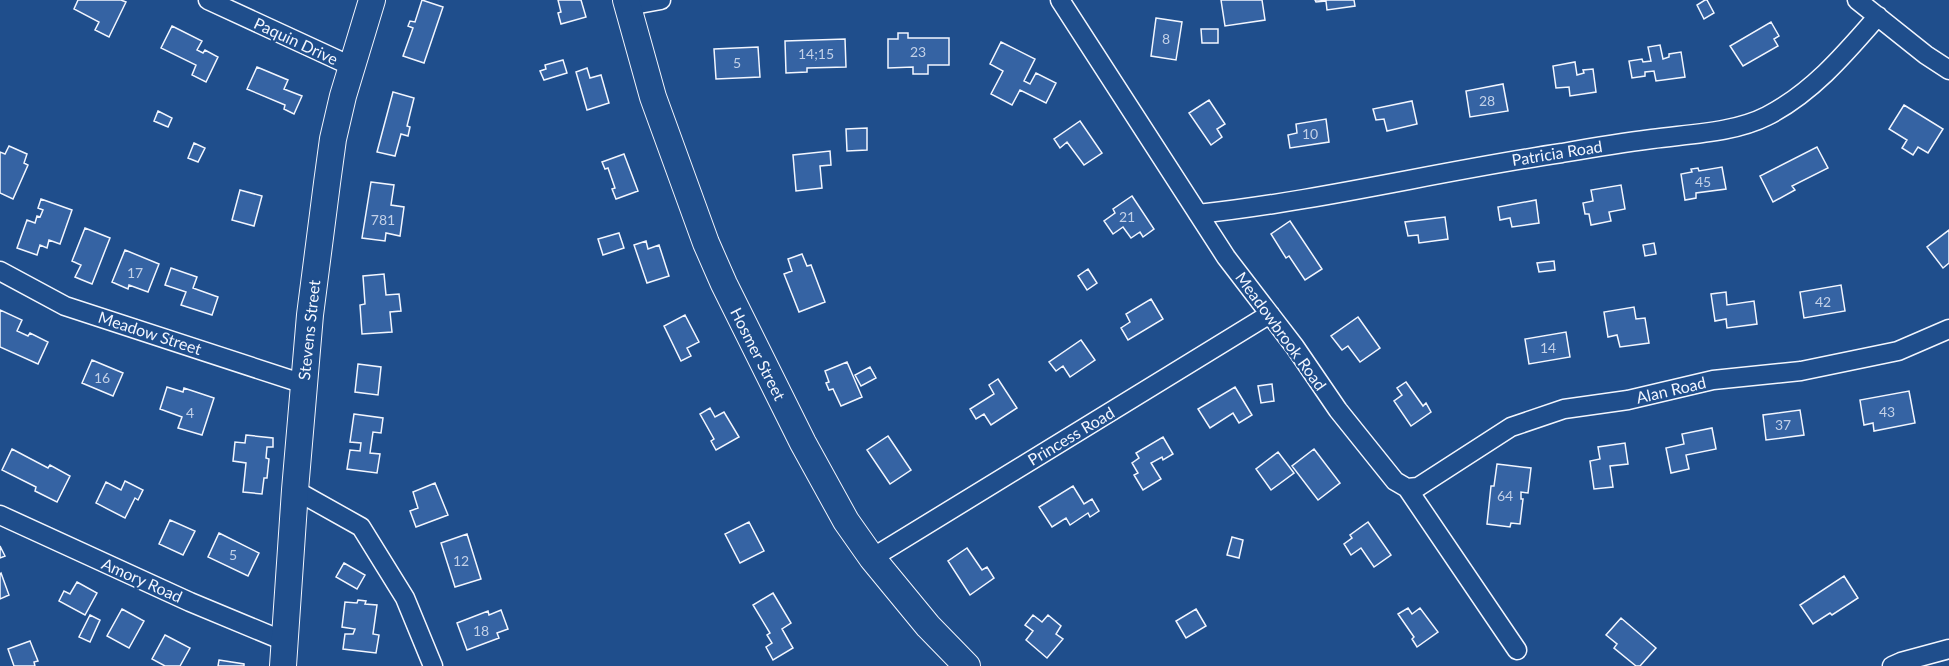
<svg xmlns="http://www.w3.org/2000/svg" width="1949" height="666" viewBox="0 0 1949 666" font-family="Lato,sans-serif">
<style>
.building{fill:#3563a3;stroke:#f2f6ff;stroke-width:1.5}
.lines{fill:none;stroke-linecap:round;stroke-linejoin:round}
.street-casing{stroke:#f2f6ff;stroke-width:21}
.secondary-casing{stroke:#f2f6ff;stroke-width:28}
.street{stroke:#1f4e8c;stroke-width:18}
.secondary{stroke:#1f4e8c;stroke-width:26}
.labels{text-anchor:middle;stroke-width:4.5;stroke-linejoin:round;paint-order:stroke}
.number-label{font-size:14px;fill:#c3d1e8}
.street-label{font-size:16px;fill:#f2f6ff;stroke:#1f4e8c}
</style>
<rect width="100%" height="100%" fill="#1f4e8c"/>
<path class="building" d="M78 0H121L126 2 109 37 95 30 99 22 74 9Z
M422 0 443 7 424 63 403 56 413 28 408 26 410 21 415 22Z
M558 0H581L586 17 561 24 558 13 561 12Z
M1221 0H1262L1265 20 1225 26Z
M1315 0H1354L1355 6 1327 10 1326 1 1316 2Z
M1705 0H1707L1714 13 1704 19 1697 5Z
M1156 18 1182 22 1176 60 1151 56Z
M1771 22 1779 36 1774 39 1778 46 1743 66 1730 46Z
M172 26 202 41 197 50 203 53 205 50 218 57 206 82 192 75 196 65 161 48Z
M1201 29H1218V43H1202Z
M898 33H908V38H949V65H928V74H913V67L888 68V39H898Z
M845 39 846 67 807 68V72L786 73 785 41Z
M1001 42 1035 59 1024 81 1030 84 1036 73 1056 83 1046 103 1020 90 1012 105 991 94 1003 71 990 64Z
M1660 45 1663 59 1669 57V54L1681 52 1685 77 1656 81 1654 71 1645 72V76L1632 78 1629 61 1642 59 1643 62 1651 61 1648 47Z
M758 47 760 77 716 79 714 49Z
M563 60 567 73 544 80 540 71 546 69 545 65Z
M1575 62 1577 75 1584 73 1583 70 1593 69 1596 92 1570 96 1569 87 1556 88 1553 66Z
M257 67 288 80 284 89 302 96 294 114 284 109 285 105 247 89Z
M587 68 590 78 601 75 609 103 587 110 576 72Z
M1503 84 1508 111 1470 117 1466 91Z
M393 92 414 98 407 126 410 127 408 136 401 134 395 156 377 152Z
M1209 100 1225 124 1217 129 1222 137 1211 145 1189 113Z
M1412 101 1417 124 1387 131 1384 119 1376 120 1373 109Z
M1904 105 1943 129 1928 153 1918 147 1913 155 1902 148 1907 140 1889 129Z
M158 111 172 118 168 127 154 121Z
M1326 119 1329 142 1290 148 1288 135 1297 133 1296 124Z
M1080 121 1102 153 1084 165 1067 142 1060 148 1054 139Z
M867 128V150L847 151 846 129Z
M194 143 205 148 198 162 188 158Z
M9 146 27 154 24 163 28 165 13 199 0 193V152L5 154Z
M1817 147 1828 168 1792 186 1795 190 1773 202 1760 176Z
M830 151 831 165 820 166 822 188 796 191 793 155Z
M624 154 638 191 616 199 612 189 615 188 608 168 605 169 602 162Z
M1722 167 1726 189 1696 193V198L1685 200 1681 174 1692 172 1691 169 1698 168 1699 171Z
M371 182 394 185 391 205 404 207 400 236 386 233 385 241 362 238Z
M1621 185 1625 209 1609 212 1611 221 1591 225 1589 214H1585L1583 203 1593 201 1591 190Z
M240 190 262 196 254 226 232 220Z
M1132 196 1154 229 1143 237 1140 232 1131 238 1123 227 1113 234 1104 221 1115 213 1113 209Z
M41 199 72 210 60 244 49 240 47 248 40 245 37 255 17 248 27 220 35 223 37 216 40 217 43 210 38 208Z
M1536 200 1539 223 1512 227 1510 218 1500 220 1498 207Z
M1445 217 1448 239 1419 243 1418 235 1408 236 1405 222Z
M1290 221 1322 269 1305 280 1289 256 1286 258 1271 234Z
M85 228 110 238 92 284 75 277 81 265 72 261Z
M1949 230V263L1943 268 1927 247Z
M619 233 624 248 603 255 598 239Z
M646 241 648 249 659 245 669 276 647 283 634 245Z
M1654 243 1656 254 1645 256 1643 245Z
M125 250 159 264 148 292 129 285 128 289 112 282Z
M802 254 807 266 811 265 825 302 799 312 784 274 792 271 788 259Z
M1554 261 1555 270 1539 272 1537 263Z
M171 268 197 277 193 288 218 297 212 315 181 305 186 292 165 285Z
M1088 269 1097 283 1087 290 1078 276Z
M384 274 386 295 399 294 401 311 390 312 392 332 362 334 360 305 365 304 363 276Z
M1841 285 1845 311 1804 318 1800 292Z
M1726 292 1727 305 1754 301 1757 324 1727 328 1726 319 1715 321 1711 294Z
M1151 299 1163 319 1128 340 1121 328 1130 322 1126 314Z
M1634 307 1636 319 1645 318 1649 343 1620 347 1617 335 1608 337 1604 312Z
M0 310 22 320 17 331 28 336 30 333 48 342 38 364 0 347Z
M685 315 699 342 687 348 691 356 681 361 664 326Z
M1358 317 1380 348 1360 362 1348 346 1342 350 1331 336Z
M1566 332 1570 357 1529 364 1525 339Z
M1081 340 1095 360 1070 377 1063 366 1056 371 1049 362Z
M92 360 123 373 113 396 82 383Z
M847 362 862 397 841 406 833 389 829 390 826 383 829 382 825 371Z
M358 364 381 367 378 395 355 392Z
M870 367 876 378 861 386 855 375Z
M998 379 1017 408 991 425 984 414 976 419 970 409 994 394 989 385Z
M1406 382 1423 406 1426 403 1431 412 1411 426 1394 401 1402 395 1397 388Z
M1272 384 1274 401 1261 403 1258 386Z
M167 387 183 392 184 388 214 398 202 435 178 428 182 417 160 409Z
M1235 387 1252 415 1239 423 1233 413 1210 428 1198 409Z
M1909 391 1915 423 1874 431 1873 423 1864 425 1860 400Z
M710 408 715 417 724 412 739 437 716 450 711 441 714 439 700 414Z
M1800 410 1804 435 1766 440 1763 415Z
M354 414 383 418 381 433 373 432 370 453 380 454 377 473 347 469 350 450 360 451 361 443 350 442Z
M1712 428 1716 449 1686 455 1689 469 1671 473 1666 448 1684 444 1682 434Z
M246 435 273 438V447H267L266 458 269 459 267 478H264L262 494 243 492 246 463 233 461 235 442 245 443Z
M888 436 911 470 890 484 867 450Z
M1163 437 1173 454 1163 460 1162 457 1151 463 1161 479 1143 490 1134 475 1138 473 1132 463 1139 458 1136 453Z
M1625 443 1628 464 1610 466 1613 487 1594 489 1590 461 1600 459 1598 447Z
M12 449 48 468 50 465 70 476 57 502 35 491 36 487 2 470Z
M1314 449 1340 483 1318 500 1292 466Z
M1278 452 1294 473 1271 490 1256 469Z
M1497 464 1531 468 1528 493 1521 492V499H1523L1520 524 1511 523 1510 527 1487 524 1491 486H1494Z
M125 481 143 490 138 500 135 498 125 518 96 503 106 482 121 490Z
M435 483 448 515 416 527 410 511 418 508 413 492Z
M1073 486 1084 504 1092 499 1099 511 1090 517 1088 513 1070 525 1066 518 1052 527 1039 507Z
M170 520 195 531 183 555 159 544Z
M749 522 764 551 740 563 725 534Z
M1368 522 1391 555 1374 567 1361 548 1351 555 1344 544 1352 538 1350 535Z
M219 533 259 553 248 576 208 557Z
M467 534 481 579 455 587 441 543Z
M1232 537 1243 540 1239 558 1227 555Z
M0 546 5 556 0 558Z
M967 548 982 570 987 567 994 578 970 595 948 561Z
M344 563 365 575 357 589 336 577Z
M1 573 9 595 0 599V574Z
M1844 576 1858 598 1832 615 1830 613 1813 624 1800 605Z
M77 582 97 593 85 615 59 601 64 591 70 594Z
M773 593 791 623 782 629 793 648 773 660 766 647 772 643 767 635 770 633 753 605Z
M358 600 366 601 365 604 377 605 373 634 379 635 376 653 343 649 345 634H353L355 629 342 627 345 602 357 603Z
M1408 608 1412 614 1420 608 1438 632 1417 647 1412 639 1414 637 1398 614Z
M122 609 144 621 129 648 107 636Z
M1196 609 1206 626 1186 638 1176 621Z
M501 610 508 629 497 633 499 638 467 650 457 623 488 611 489 615Z
M90 615 100 620 90 642 79 637Z
M1033 615 1042 622 1048 615 1061 626 1056 634 1063 639 1047 658 1026 640 1033 631 1025 625Z
M1621 618 1656 648 1640 666H1636L1614 648 1617 644 1606 635Z
M165 635 190 648 180 666H165L152 659Z
M30 641 38 661 34 662 35 666H14L8 649Z
M219 660 244 664V666H218Z"/>
<g class="lines">
<defs>
<path id="street" d="M208 0 351 66
M1060 0 1226 257 1295 347 1338 410 1395 481 1407 488 1517 650
M1857 0 1926 55 1949 70
M628 6 661 0
M1198 214C1320 201 1440 171 1562 153 1591 148 1621 143 1652 139 1688 134 1734 133 1767 116 1812 93 1845 54 1878 16
M0 271 65 306 304 384
M1407 488 1418 487 1511 427 1564 409 1628 400 1713 380 1801 371 1898 351 1949 329
M295 490 361 527 405 598 433 666
M0 515 190 602 284 641
M872 558 1270 314
M1892 666 1901 662 1949 649"/>
<path id="secondary" d="M626 0 653 97 706 243 724 284 803 443 846 521 872 558 928 626 967 666
M283 666 295 490 310 315 327 183 333 139 343 96 372 0"/>
</defs>
<use href="#street" class="street-casing"/>
<use href="#secondary" class="secondary-casing"/>
<use href="#street" class="street"/>
<use href="#secondary" class="secondary"/>
</g>
<g class="labels">
<g class="number-label">
<text x="1166" y="44">8</text>
<text x="918" y="57">23</text>
<text x="816" y="59">14;15</text>
<text x="737" y="68">5</text>
<text x="1487" y="106">28</text>
<text x="1310" y="139">10</text>
<text x="1703" y="187">45</text>
<text x="1127" y="222">21</text>
<text x="383" y="225">781</text>
<text x="135" y="278">17</text>
<text x="1823" y="307">42</text>
<text x="1548" y="353">14</text>
<text x="102" y="383">16</text>
<text x="1887" y="417">43</text>
<text x="190" y="418">4</text>
<text x="1783" y="430">37</text>
<text x="1505" y="501">64</text>
<text x="233" y="560">5</text>
<text x="461" y="566">12</text>
<text x="481" y="636">18</text>
</g>
<g class="street-label">
<text transform="translate(296 41) rotate(25)" y="6">Paquin Drive</text>
<text transform="translate(1557 153) rotate(-9)" y="6">Patricia Road</text>
<text transform="translate(309 330) rotate(-84)" y="6">Stevens Street</text>
<text transform="translate(1281 331) rotate(54)" y="6">Meadowbrook Road</text>
<text transform="translate(150 333) rotate(18)" y="6">Meadow Street</text>
<text transform="translate(758 354) rotate(63)" y="6">Hosmer Street</text>
<text transform="translate(1671 390) rotate(-13)" y="6">Alan Road</text>
<text transform="translate(1071 436) rotate(-31)" y="6">Princess Road</text>
<text transform="translate(142 580) rotate(24)" y="6">Amory Road</text>
</g>
</g>
</svg>
